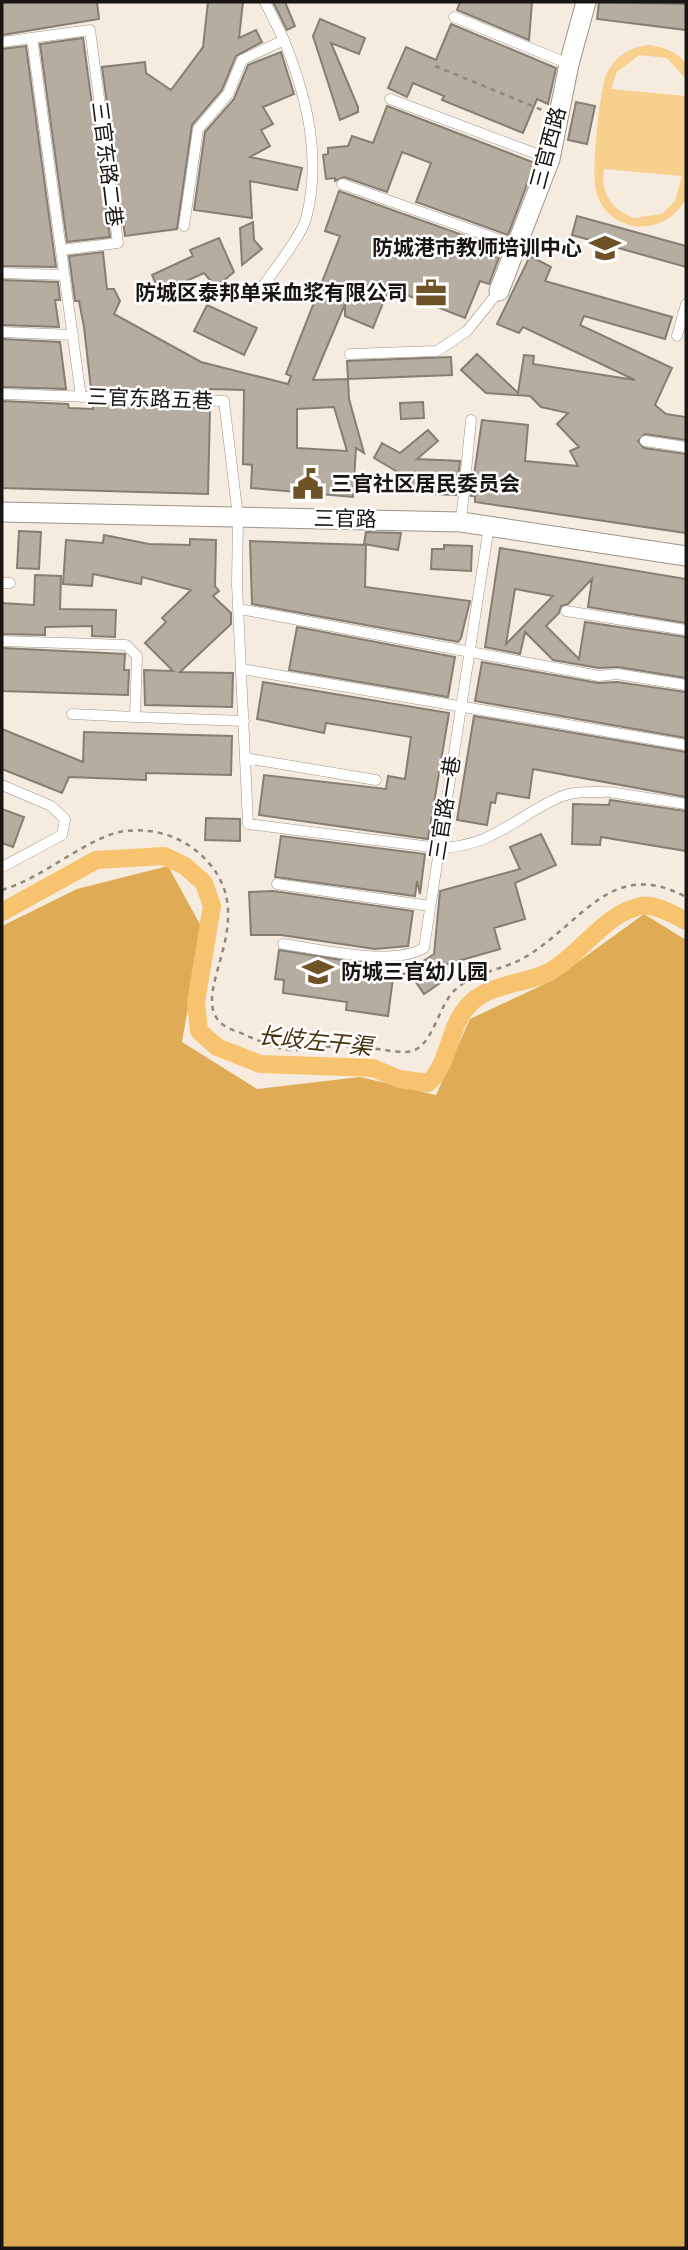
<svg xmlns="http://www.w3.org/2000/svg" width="688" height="2250" viewBox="0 0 688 2250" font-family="'Noto Sans','Noto Sans SC',sans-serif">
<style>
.green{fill:#f9cf8d;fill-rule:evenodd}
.forest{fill:#dfab55}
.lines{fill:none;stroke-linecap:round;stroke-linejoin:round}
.canal{stroke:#f8c36e;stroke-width:18}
.building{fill:#b6ada1;stroke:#857e72;stroke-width:2;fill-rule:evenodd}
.lane-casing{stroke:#9c9488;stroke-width:11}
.street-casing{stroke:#9c9488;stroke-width:21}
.path{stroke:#8e887f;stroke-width:2.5;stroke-dasharray:5 5;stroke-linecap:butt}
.lane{stroke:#fff;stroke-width:10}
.street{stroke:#fff;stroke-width:19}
.labels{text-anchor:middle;stroke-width:5;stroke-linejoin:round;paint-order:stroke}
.street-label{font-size:21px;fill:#191612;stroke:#fff}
.poi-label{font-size:21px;font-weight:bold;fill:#191612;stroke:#fff;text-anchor:end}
.water-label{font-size:23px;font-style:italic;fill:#48330d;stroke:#fff}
</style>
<rect width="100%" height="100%" fill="#f5ecdf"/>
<path class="green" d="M648 45C664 47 675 51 686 63V79L667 58 639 55 617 72 611 89 686 96V198C667 238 608 236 596 191 591 169 599 101 605 77 614 58 627 48 648 45ZM604 169 682 176 675 201 662 214 634 218C612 210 600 193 604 169Z"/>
<path class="forest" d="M168 866 202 928 182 1042 257 1089 360 1077 436 1095 470 1019 553 980 644 914 686 940V2248H2V926L77 889Z"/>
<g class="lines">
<path class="canal" d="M2 912 96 860 164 856 185 866 204 883 212 906 196 1002 199 1031 217 1047 260 1064 373 1068 399 1079 428 1083C452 1062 447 1022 474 1000 496 982 531 984 554 969 583 951 606 913 641 906 654 903 674 915 686 921"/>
</g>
<path class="building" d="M2 2H97L99 19 2 35Z
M208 2H243L239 38 256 30 262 42 236 56 222 90 192 125 177 229 125 236 102 67 145 62 146 73 171 90 203 47Z
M273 2H285L295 26 287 30Z
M460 2H532L529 40 457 10Z
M599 2 686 4V30L597 19Z
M320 19 365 38 359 54 331 43 358 107V112L340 120 313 36Z
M451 24 556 68 548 104 537 99 523 133 442 100 444 96 413 83 407 97 388 88 406 47 436 60Z
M83 38 110 237 67 242 40 44Z
M26 46 56 267 2 266V49Z
M281 52 294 94 263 107 273 124 261 130 270 146 250 157 302 168 297 190 250 181 252 218 194 210 205 132 234 99 248 65Z
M576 102 595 106 587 144 568 140Z
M387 106 535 163 508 235 416 202 431 163 402 152 387 192 344 177 335 181V178L326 179 323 155 328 154V148L348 146 352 136 373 143Z
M339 191 502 249 489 284 480 281 465 318 389 288 373 328 345 316V304L313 380 348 379 349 399 364 453 356 448 353 497 251 488 252 465 243 464 244 390 210 389V393L91 389 84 327 79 301H75L69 256 103 252 107 289H114L120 301 114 314 201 362 288 384 291 376 286 374 340 236 325 231ZM334 407 347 451 297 448V409Z
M577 216 686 246V267L572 235Z
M253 222 254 240 262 249 242 265 240 228Z
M219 238 234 272 216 287 204 273 160 293 152 275 193 256 190 250Z
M530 256 551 267 545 281 672 317 665 339 584 316 580 325 672 368 655 405 666 414 686 417V440L645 434 638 441 644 448 686 454V533L475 502V496H471L482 420 528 425 525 461 578 466 570 451 579 447 557 424 568 413 541 407 530 396 486 393 461 370 477 354 518 393 524 355 534 356 533 364 635 380 523 327 519 333 497 324Z
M2 280 58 282 60 300H55L59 327 2 325Z
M207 305 257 328 244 355 194 331Z
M2 339 60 342 66 389 2 387Z
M451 357 452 375 348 379 347 361Z
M2 401 68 404 69 408 93 409V404L210 408 208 494 2 488Z
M423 402 424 418 401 419 400 403Z
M428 430 438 441 417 459 460 461 456 495 405 493 406 477 374 458 382 443 400 453Z
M19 531 41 532 39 569 17 568Z
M366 532 401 533 398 550 364 544Z
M104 535 149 544 190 545V539L216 540 215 586 219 591 213 596 231 613V624L180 672 233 673 232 707 145 705 144 670 173 671 145 643 166 622 162 618 191 590 142 577 141 584 93 574 92 586 63 584 66 540 103 543Z
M250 541 366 545 365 587 470 601 461 638 458 642 252 604Z
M444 545 472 546 471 571 431 569 432 549H444Z
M500 548 686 579V623L588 607 592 579 568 604 561 606 559 613 546 626 579 659 585 622 686 637V678L618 667 599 668 553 660 525 632 520 654 485 647ZM515 589 553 596 506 644Z
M35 575 61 576 60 609 116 610 115 637 92 636V626L45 627V635L2 634V603L34 605Z
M297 627 455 657 448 697 289 670Z
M2 648 125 654 124 670H129L128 695 2 691Z
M482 662 598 683 617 682 686 692V738L475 701Z
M263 682 449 713 428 839 259 815 264 775 386 789 388 776 405 779 411 737 326 723 324 733 257 719Z
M474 716 686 752V797L533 769 529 798 497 793 495 803 491 802 487 825 457 820Z
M2 729 83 762 84 732 232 736 231 775 146 773V780L69 777 62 793 2 769Z
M610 800 686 811V851L601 837 600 845 572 844 573 804 609 805Z
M2 809 24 817 13 847 2 843Z
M206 818 240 819V841L205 840Z
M541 834 556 865 515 883 525 919 494 928 500 949 430 969 440 983 424 994 411 975 404 974 434 954 440 891 520 869 510 847Z
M281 836 425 854 420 894 417 881 415 896 275 877Z
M273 891 413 911 408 946 375 949 281 935H251L249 892Z
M279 950 354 962 395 963 388 1016 346 1010 347 1002 283 993 284 980 275 979Z"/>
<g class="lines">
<defs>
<path id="lane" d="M454 17 569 64
M32 38 81 397
M2 42 90 30 118 243 61 250
M390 99 550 159
M342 184 517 246
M184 226 198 129 228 94 242 60 284 40 265 2
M2 273 64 275
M259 292C270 275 301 237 306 219 322 157 307 98 284 40
M2 332 73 335
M677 336 686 304
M350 354 437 351 467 331 499 291
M2 394 224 401 238 517 237 584 248 824 439 848C495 846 514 817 560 797 574 791 589 792 604 792
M645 441 686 447
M461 522 471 420
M2 583H10
M240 609 599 676 617 674 686 685
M566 611 686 630
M2 641 126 645 137 656 135 717 244 721
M242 669 686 745
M72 714 135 717
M245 758 376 780
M2 785 51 806 65 819 62 835 2 867
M609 792 686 804
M277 884 430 906
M283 944C320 949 391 967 424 948L489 526"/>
<path id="street" d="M499 291 550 159 569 64 586 2
M2 512 461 522 686 556"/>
</defs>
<use href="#lane" class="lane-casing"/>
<use href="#street" class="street-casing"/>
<path class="path" d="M435 66 542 110
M2 890C44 878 88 836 125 831 152 828 178 835 199 853 267 913 191 986 218 1020 224 1028 237 1031 245 1035 260 1041 275 1049 290 1050 310 1051 329 1045 348 1046 368 1046 387 1052 406 1052 433 1052 437 1005 456 989 476 971 505 970 527 956 583 922 612 857 686 897"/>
<use href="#lane" class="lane"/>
<use href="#street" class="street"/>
</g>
<defs>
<symbol id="university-bare" viewBox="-9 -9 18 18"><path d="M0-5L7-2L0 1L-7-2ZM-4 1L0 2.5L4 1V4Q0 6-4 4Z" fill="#6f5326" stroke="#fff" stroke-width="2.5" paint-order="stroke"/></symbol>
<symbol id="office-bare" viewBox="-9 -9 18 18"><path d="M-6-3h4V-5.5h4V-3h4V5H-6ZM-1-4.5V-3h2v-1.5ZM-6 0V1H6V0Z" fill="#6f5326" stroke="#fff" stroke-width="2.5" paint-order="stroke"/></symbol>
<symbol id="civic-bare" viewBox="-9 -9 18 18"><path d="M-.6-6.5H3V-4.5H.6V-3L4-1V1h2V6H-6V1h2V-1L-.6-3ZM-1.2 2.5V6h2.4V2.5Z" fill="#6f5326" stroke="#fff" stroke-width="2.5" paint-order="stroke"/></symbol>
<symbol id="school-bare" viewBox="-9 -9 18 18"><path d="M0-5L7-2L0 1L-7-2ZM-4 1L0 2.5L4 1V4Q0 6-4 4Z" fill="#6f5326" stroke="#fff" stroke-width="2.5" paint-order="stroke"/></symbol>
</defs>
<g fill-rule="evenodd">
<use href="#university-bare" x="583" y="226" width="44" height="44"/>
<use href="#office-bare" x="409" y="271" width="44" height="44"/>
<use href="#civic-bare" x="286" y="462" width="44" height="44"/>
<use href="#school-bare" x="296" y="950" width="44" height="44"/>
</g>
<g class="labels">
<g class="street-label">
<text transform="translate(548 148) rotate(-75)" y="7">三官西路</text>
<text transform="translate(107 164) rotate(83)" y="7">三官东路二巷</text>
<text transform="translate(150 399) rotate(2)" y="7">三官东路五巷</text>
<text transform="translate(345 519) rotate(1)" y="7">三官路</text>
<text transform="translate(445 808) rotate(-81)" y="7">三官路一巷</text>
</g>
<g class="poi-label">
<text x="582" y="255">防城港市教师培训中心</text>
<text x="408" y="300">防城区泰邦单采血浆有限公司</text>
<text x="331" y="491" text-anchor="start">三官社区居民委员会</text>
<text x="341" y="979" text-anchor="start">防城三官幼儿园</text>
</g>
<g class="water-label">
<text transform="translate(315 1041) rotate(6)" y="8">长歧左干渠</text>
</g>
</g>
<rect width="688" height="2250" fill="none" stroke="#191612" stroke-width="7"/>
</svg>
